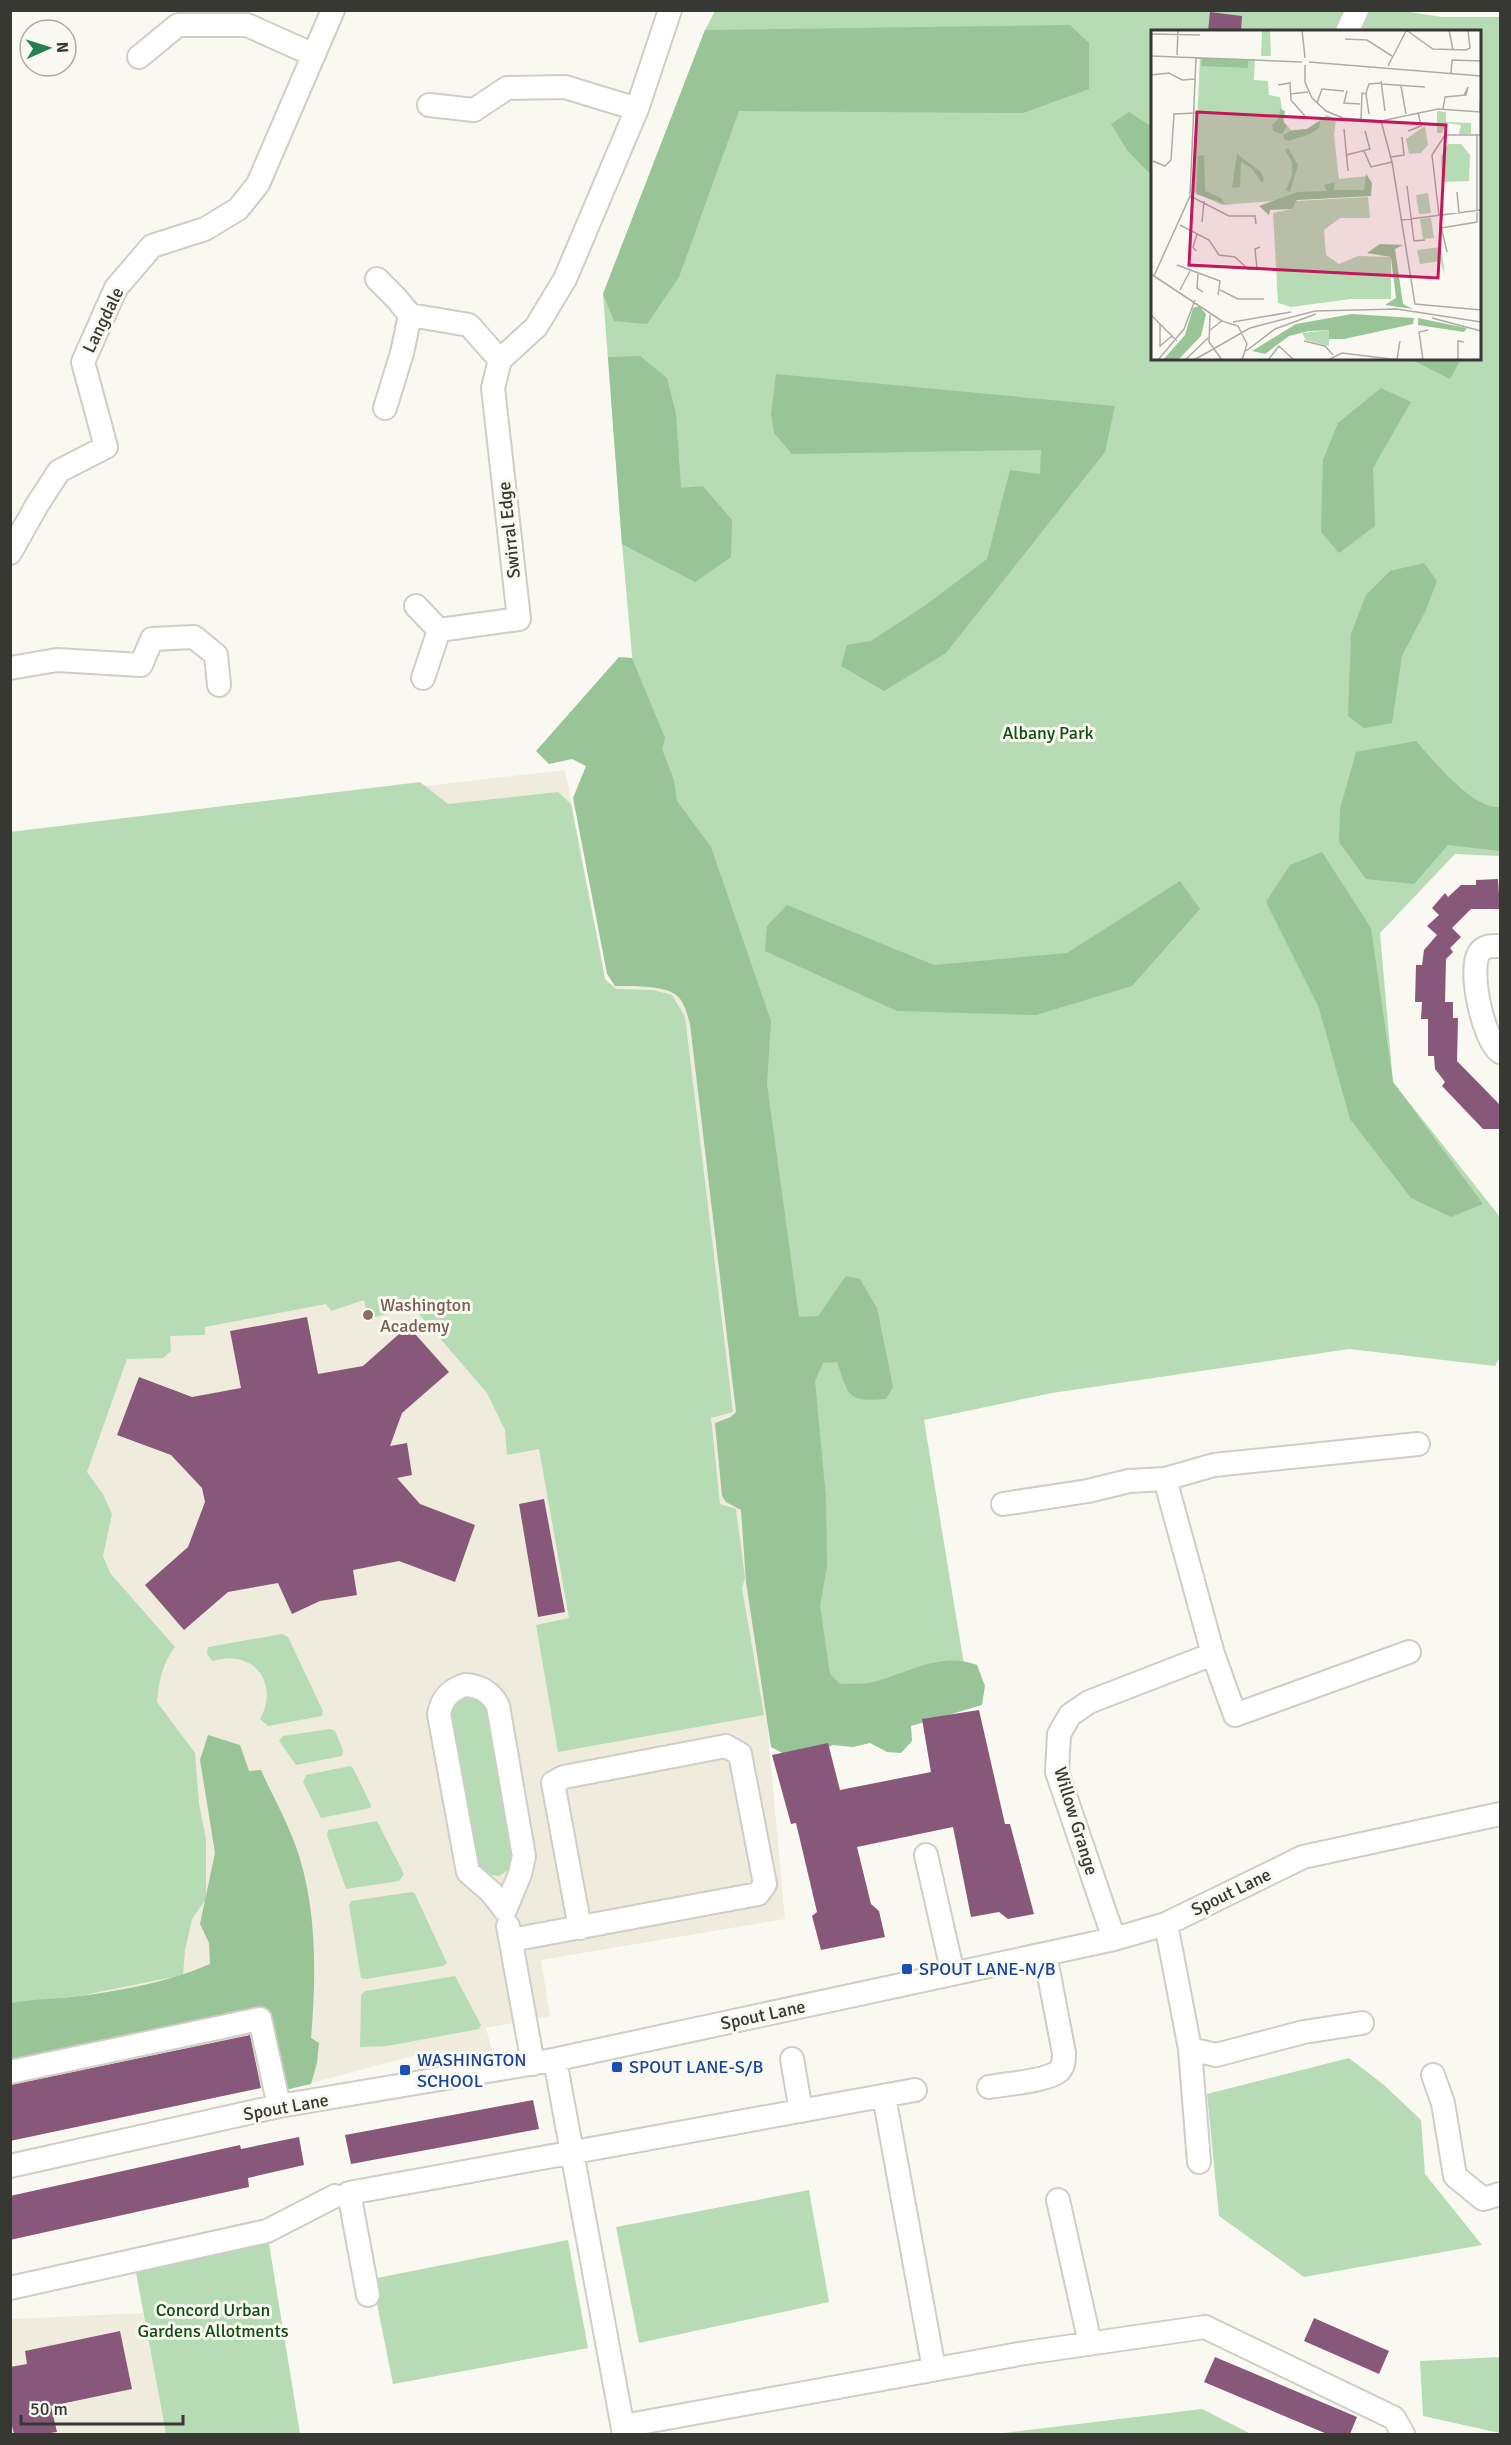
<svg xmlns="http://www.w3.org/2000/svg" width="1511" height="2445" viewBox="0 0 1511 2445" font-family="Signika,sans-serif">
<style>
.built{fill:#efecdd}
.green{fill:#b7dbb5;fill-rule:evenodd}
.forest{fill:#98c497}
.building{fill:#87587a}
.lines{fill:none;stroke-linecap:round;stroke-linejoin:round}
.minor-casing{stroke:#cecdc6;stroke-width:26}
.minor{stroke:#fff;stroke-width:22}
.education-dot{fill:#8d6e63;stroke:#faf9f1;stroke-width:2}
.transit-dot{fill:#1a4fb4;stroke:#faf9f1;stroke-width:2}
.labels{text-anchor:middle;stroke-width:6;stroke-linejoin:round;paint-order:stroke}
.street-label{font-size:18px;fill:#373734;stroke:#faf9f1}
.park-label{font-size:18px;fill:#0e4d13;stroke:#faf9f1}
.education-label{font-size:18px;fill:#785e54;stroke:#faf9f1;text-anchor:start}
.transit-label{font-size:18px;fill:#164399;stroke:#faf9f1;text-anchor:start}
.inset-road{fill:none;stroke:#acaba5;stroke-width:1.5}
.view{fill:#c2185b;fill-opacity:0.15;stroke:#c2185b;stroke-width:3}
.inset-edge{fill:none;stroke:#373734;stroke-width:3}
</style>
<rect width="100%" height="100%" fill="#faf9f1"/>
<path class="built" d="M565 770 607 984 690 987 755 1591 785 1919 541 1960 550 2016 486 2028 492 2051 482 2054H420L285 2090 269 2012 11 2063 10 834Z
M143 2313 166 2434H11V2319Z"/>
<path class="green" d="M1397 10 1442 17H1500V856L1455 854 1380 933 1393 1082 1500 1217V1357L1495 1366 1349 1349 1052 1393 924 1420 971 1708 797 1725 700 920 638 721 622 544 603 294 705 30 715 11ZM1152 32H1480V358H1152Z
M420 782 448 804 558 792 571 804 605 979 616 989 653 990 672 995 685 1017 733 1412 711 1418 720 1504 736 1509 745 1578 742 1588 764 1715 558 1752 536 1625 569 1618 539 1449 507 1455 505 1430 487 1393 413 1307 372 1318 367 1314 364 1300 331 1311 326 1304 205 1327V1335L170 1336 171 1351 163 1358 127 1359 87 1472 103 1494 112 1514 103 1556 110 1573 175 1647C162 1664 159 1681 157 1702L195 1753 199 1804 206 1839V1899L192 1919 185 1950 183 1975 79 1996 11 2003 10 832Z
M282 1634 288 1637 323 1711 322 1716 268 1726 260 1719C280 1683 253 1648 213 1661L207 1654 208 1647Z
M464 1695 479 1697 488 1708 514 1857 510 1869 499 1876 485 1874 476 1863 450 1715 453 1702Z
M330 1729 335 1731 343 1750 342 1756 296 1765 279 1741 283 1736Z
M350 1766 353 1768 371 1805 370 1808 321 1818 303 1782 306 1775Z
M377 1821 404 1874 399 1881 346 1889 327 1835 328 1830Z
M412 1892 415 1894 447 1963 443 1966 366 1979 361 1978 349 1905 351 1901Z
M455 1976 481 2025 479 2029 387 2046 360 2047 361 1995 365 1991Z
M1349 2058 1384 2085 1421 2120 1425 2174 1482 2245 1304 2277 1219 2216 1207 2094Z
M809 2190 829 2302 639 2343 616 2227Z
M267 2231 300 2434H166L134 2262Z
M568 2240 588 2348 393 2384 372 2279Z
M1500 2357V2433L1423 2416 1420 2361Z
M1202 2409 1251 2434H996Z"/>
<path class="forest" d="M1070 25 1089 43V89L1023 113 739 111 679 277 647 324 614 321 603 294 705 30Z
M1129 112 1152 127V176L1127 150 1111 124Z
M640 356 667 378 676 414 681 488 703 486 732 520 731 557 695 582 622 544 608 357Z
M1410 359H1461L1450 379Z
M776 374 1115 406 1105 452 946 653 884 691 841 666 847 645 871 641 923 607 987 559 1010 470 1040 474 1041 450 792 454 774 433 771 414Z
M1381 388 1411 402 1373 468 1375 526 1339 553 1321 532 1323 460 1338 423Z
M1424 563 1437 581 1426 610 1402 656 1392 723 1364 728 1348 716 1351 634 1366 595 1390 571Z
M619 657 632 658 665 738 662 749 674 780 677 801 711 847 771 1021 767 1084 799 1317 818 1316 846 1276 860 1279 877 1308 893 1387 886 1399C847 1402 849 1397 837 1362L823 1363 815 1381 826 1498 827 1567 820 1605 830 1674 840 1684C851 1683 863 1685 873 1682 908 1673 941 1651 977 1665L985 1686 982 1705 911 1726 912 1741 901 1753 887 1752 870 1743 853 1747 833 1745 813 1754 788 1756 771 1747 746 1582 741 1510 726 1502 722 1496 715 1423 731 1417 736 1412 690 1024C687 1014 685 1002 676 995 664 985 630 986 615 986L607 974 573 798 586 766 572 759 549 764 536 751Z
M1416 741C1433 760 1473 810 1500 807V851L1448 845 1414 884 1366 879 1339 842 1340 809 1356 752Z
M1322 852 1371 928 1393 1082 1483 1204 1451 1217 1411 1198 1350 1119 1319 1008 1266 902 1290 865Z
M1180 881 1200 909 1132 986 1036 1015 897 1011 765 951 767 926 787 905 934 965 1067 953Z
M208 1735 240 1745 249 1771 261 1770C274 1799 291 1828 300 1859 317 1915 316 1980 311 2038L319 2043 317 2063 311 2084 285 2090 269 2012 11 2063V2003C33 1999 57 1999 80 1996 124 1990 169 1982 210 1964L209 1943 200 1924 215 1853 200 1760Z"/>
<path class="building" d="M1210 12 1242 16 1241 32H1208Z
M1498 879 1500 909H1471L1452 928 1461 937 1450 948 1453 952 1446 959 1445 1002H1453V1018H1458L1457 1061 1500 1105 1499 1129H1483L1442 1086 1445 1082 1435 1069 1434 1056H1428V1019H1421L1422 1002H1415L1416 965H1422L1424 950 1437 935 1427 926 1439 915 1432 908 1445 893 1448 897 1461 885H1476V880Z
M307 1317 318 1374 363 1366 408 1326 449 1372 402 1413 390 1446 407 1443 412 1475 397 1478 420 1504 475 1525 455 1582 399 1561 353 1570 357 1595 320 1601 292 1614 278 1583 228 1592 184 1630 145 1585 188 1547 205 1502 202 1488 171 1455 117 1435 139 1377 192 1397 241 1388 230 1331Z
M544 1499 565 1612 538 1617 519 1504Z
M979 1710 1005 1824H1010L1034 1914 1008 1919 999 1912 971 1917 953 1827 857 1847 871 1904 879 1911 885 1937 821 1950 812 1916 817 1912 796 1823 791 1824 772 1755 828 1743 840 1790 931 1772 922 1719Z
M250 2035 261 2088 10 2141V2085Z
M533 2100 539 2129 351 2164 345 2135Z
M299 2137 304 2165 248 2178 249 2187 10 2240V2196L240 2145 241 2149Z
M1314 2318 1389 2351 1379 2374 1304 2341Z
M120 2331 132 2389 51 2406 57 2432 43 2434H14L10 2418V2367L27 2364 25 2351Z
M1215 2357 1357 2417 1350 2434H1327L1204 2382Z"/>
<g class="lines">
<defs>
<path id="minor" d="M1347 32 1357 10
M139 57 178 25H247L314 55
M429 105 474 110 507 88 565 87 637 109
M377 279 397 299 410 315 402 353 385 408
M410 315 469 325 500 360
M10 553 37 505 59 471 106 447 83 362 116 288 152 246 205 229 238 209 258 184 333 10
M416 606 439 630 423 678
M439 630 519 619 493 388 500 360 536 327 565 279 637 109 670 10
M10 668 57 660 141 665 152 639 194 637 216 655 219 685
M1500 946C1492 946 1484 945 1479 953 1468 972 1484 1041 1500 1052
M1165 1479 1213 1654 1235 1715 1409 1652
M1003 1504 1088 1491 1129 1481 1165 1479 1214 1465 1418 1444
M465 1685C481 1686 491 1692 498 1706L524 1856 520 1874 505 1910 491 1892 468 1872 439 1714C442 1698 450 1690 465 1685Z
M926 1855 953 1974
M1166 1924 1190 2049 1216 2055 1304 2032 1362 2023
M508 1926 533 2064
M1114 1939 1057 1772 1059 1734 1070 1715 1089 1702 1213 1654
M511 1940 758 1894 765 1884 740 1754 726 1746 564 1777 553 1783 580 1928
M1190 2049 1199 2162
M792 2059 801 2111
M555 2060 624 2434
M10 2072 260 2019 279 2106
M1433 2075 1443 2103 1455 2176 1483 2199 1500 2194
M989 2087C1005 2084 1048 2081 1059 2071 1064 2066 1064 2059 1064 2053L1045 1954
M884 2096 934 2369
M10 2166 279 2106 553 2060 1114 1939 1166 1924 1303 1857 1500 1814
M1058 2200 1090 2343
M10 2288 267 2231 335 2196
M368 2295 349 2193 915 2090
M623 2426 1025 2353 1205 2327 1394 2418 1403 2434"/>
</defs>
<use href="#minor" class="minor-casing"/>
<use href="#minor" class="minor"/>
</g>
<circle class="education-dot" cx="368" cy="1315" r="6"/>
<g class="transit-dot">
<rect x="901" y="1963" width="12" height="12" rx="3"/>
<rect x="611" y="2061" width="12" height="12" rx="3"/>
<rect x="399" y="2064" width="12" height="12" rx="3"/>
</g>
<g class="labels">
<g class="street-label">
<text transform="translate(103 320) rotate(-64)" y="6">Langdale</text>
<text transform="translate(509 530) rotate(-96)" y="6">Swirral Edge</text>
<text transform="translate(1076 1821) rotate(73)" y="6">Willow Grange</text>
<text transform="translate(1231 1892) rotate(-26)" y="6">Spout Lane</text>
<text transform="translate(763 2015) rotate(-12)" y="6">Spout Lane</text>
<text transform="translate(286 2107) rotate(-10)" y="6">Spout Lane</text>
</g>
<g class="park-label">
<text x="1048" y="739">Albany Park</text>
<text x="213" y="2316">Concord Urban<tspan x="213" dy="21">Gardens Allotments</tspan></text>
</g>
<g class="education-label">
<text x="380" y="1311">Washington<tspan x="380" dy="21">Academy</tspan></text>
</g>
<g class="transit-label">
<text x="919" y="1975">SPOUT LANE-N/B</text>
<text x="417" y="2066">WASHINGTON<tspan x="417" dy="21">SCHOOL</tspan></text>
<text x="629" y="2073">SPOUT LANE-S/B</text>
</g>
</g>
<g transform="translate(1151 30)">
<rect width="330" height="330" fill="#faf9f1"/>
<path d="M111 0H119L120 26H110ZM49 28 104 29 103 50 117 51 118 65 129 67 133 92 140 100 156 99 176 85 185 90 183 105 188 149 217 146 218 163 71 175 43 162ZM286 81 295 82V92L320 93V104H308L310 95 295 93 291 103H286ZM274 96 277 115 270 123 258 124 255 109ZM297 114H310L319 125 318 151 291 152 290 126ZM277 163 280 183 268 184 265 165ZM217 167 219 188H189L173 200 175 225 188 234 207 226 240 227V269H200L140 277 127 273 122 183 141 179 145 171ZM280 188 283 208 272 209 269 189ZM290 217 294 245 289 231 269 234 266 220ZM178 300V316L155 310 151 303Z" fill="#b7dbb5"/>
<path d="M51 28 97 30V38L50 36ZM129 79 134 81 132 92 136 96 131 104 122 101 121 95 128 88ZM169 91 168 98 159 104 137 111 133 109 132 105 140 101 156 99ZM137 118 147 135 139 162 135 160 141 145V132L134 120ZM86 124 110 142 113 149 111 153 100 138 90 132 89 157 81 158ZM53 125 54 161 70 168 74 174 45 164 47 126ZM215 144 221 153 220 166 146 170 141 179 119 180 118 185 108 176 146 162 176 161 173 155 184 152 183 160H213ZM229 214 252 215 244 219 252 274 262 279 234 275 245 268 240 227 216 223ZM48 276 55 284 50 306 27 330H12L34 305 42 278ZM201 284 263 288 262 294 193 309H178V300L158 301 138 306 114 324 101 321 145 294ZM267 288 286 292 316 298 313 302 267 295Z" fill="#98c497"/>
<path class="inset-road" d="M151 0 154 28M255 0 282 19 315 20 319 18 317 0M298 0 302 20M0 4 49 5M194 9 216 10 241 26M26 25 27 0M0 26 151 32M158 32 330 46M154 35V52L161 68 175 81 192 88 230 91 287 79 330 82M237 36 255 1M300 44 301 30 330 31M0 45 18 43 31 50 44 49M230 51 234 81M230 54 274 57M127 55 139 53 140 70 154 86M250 56 255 84M196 61 193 73 209 74M215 63 218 54 230 53M139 64 157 62M166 73 171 59 193 61M292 79 294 67 315 65 317 57 313 65M329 81 330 62M210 90 211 63 215 64 218 84M230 91 241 132 264 274 330 280M193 99 197 141M257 101 270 96 267 82M213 121 220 137 241 132M195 125 219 119 214 101M240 127 253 125 251 107M2 131 14 136 20 130 23 84 45 83M256 156 263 211 274 210M306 162 308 183M39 166 78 186H104L105 194M288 185 281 125 294 105H330M251 190 330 180M51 192 53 171M289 192 296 222M29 195 58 210 68 225 84 227 97 239H106L104 219 109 217M290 198 326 192V105M45 221 42 217 46 204M26 235 69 251 67 265M0 244 71 291M47 244 46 258 52 262M3 246 39 166 45 28M29 260 39 241M69 260 87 269H113M0 285 26 311M59 285 58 312 71 330M281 288 330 301M82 292 140 282M9 294V316L21 306M59 300 71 291 87 296 96 314 91 330M153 311 174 316 182 325M95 321 124 299 165 284M246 329 249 311M7 330 33 299 44 270M34 330 57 308M43 330 99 298 164 281 246 279 330 292M117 330 128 316 143 330M177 330 191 323 248 330M272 330 268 302 277 300M307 330V311L313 312"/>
<path class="view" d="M46 82 295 95 287 248 38 235Z"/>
<rect width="330" height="330" class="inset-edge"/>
</g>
<rect width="1511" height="2445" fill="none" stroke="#373734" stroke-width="24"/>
<g transform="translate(48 48) rotate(87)"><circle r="28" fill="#faf9f1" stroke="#acaba5" stroke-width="1.5"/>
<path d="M0-4.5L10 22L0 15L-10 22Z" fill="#287f52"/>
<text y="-9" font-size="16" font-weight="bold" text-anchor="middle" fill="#373734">N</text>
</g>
<path d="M21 2415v9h162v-9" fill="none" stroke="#373734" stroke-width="3"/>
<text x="30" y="2415" font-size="18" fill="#373734" stroke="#faf9f1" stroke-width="4.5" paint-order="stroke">50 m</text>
</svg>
